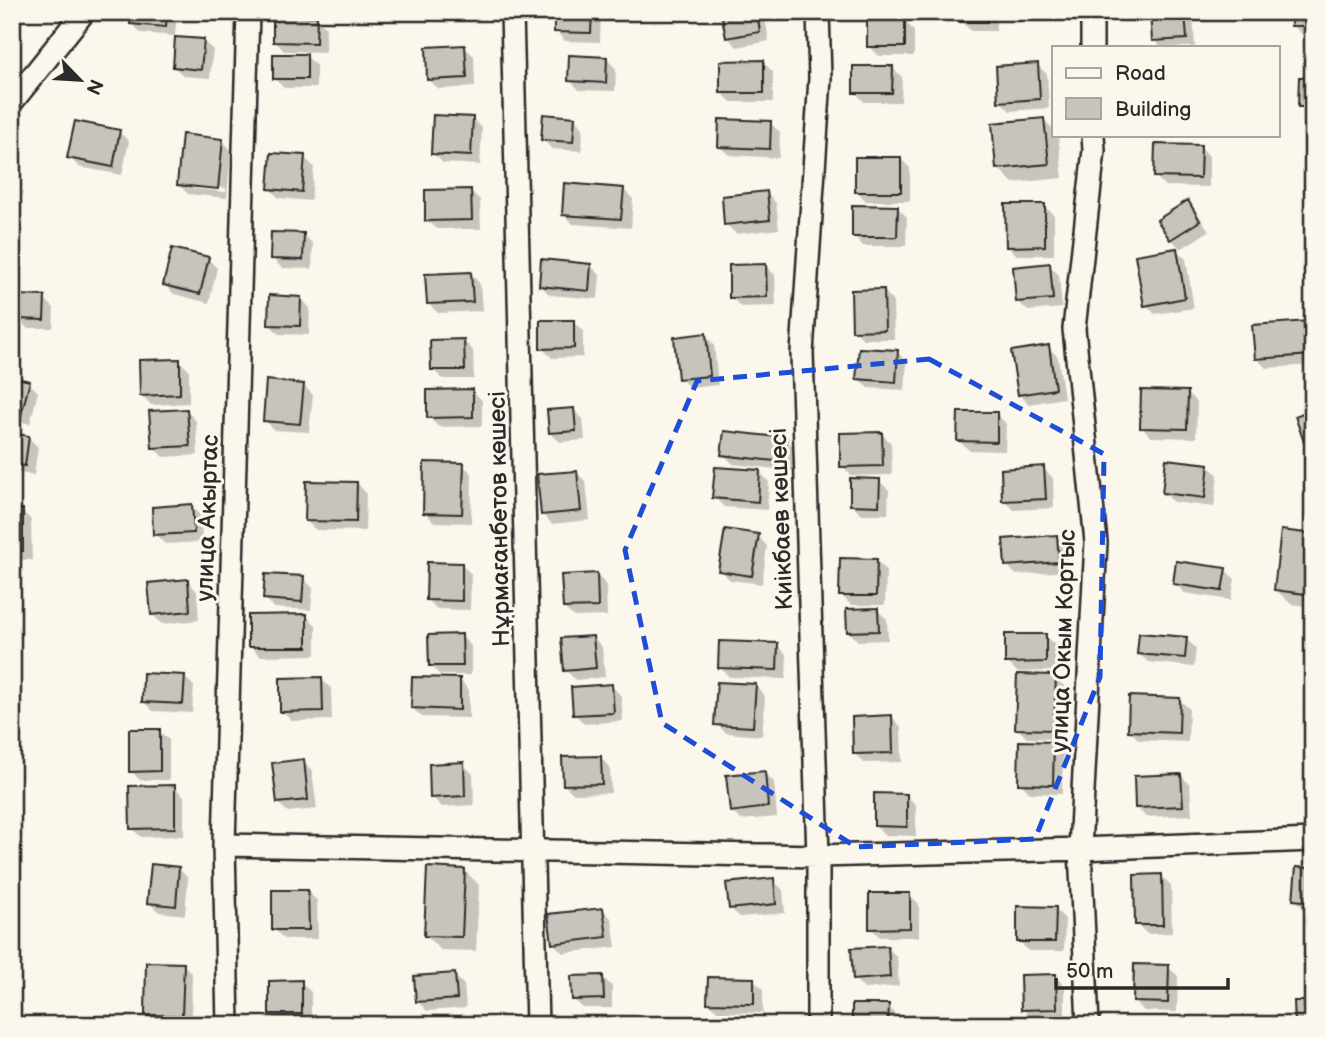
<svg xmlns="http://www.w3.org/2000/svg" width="1325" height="1037" viewBox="0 0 1325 1037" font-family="'Balsamiq Sans',sans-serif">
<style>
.shadow{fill:#0003;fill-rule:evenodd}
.building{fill:#c7c4bc;stroke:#2b2b2b;stroke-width:2}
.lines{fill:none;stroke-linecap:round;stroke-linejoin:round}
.minor-casing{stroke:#2b2b2b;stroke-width:26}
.minor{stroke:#fbf7ec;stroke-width:21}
.marked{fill:none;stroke:#1d4ed8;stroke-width:5;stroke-dasharray:14 9;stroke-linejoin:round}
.labels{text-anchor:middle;stroke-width:6;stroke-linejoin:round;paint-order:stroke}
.street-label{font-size:24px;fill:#2b2b2b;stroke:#fbf7ec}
</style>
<rect width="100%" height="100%" fill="#fbf7ec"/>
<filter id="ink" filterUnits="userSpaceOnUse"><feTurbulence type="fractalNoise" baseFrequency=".0143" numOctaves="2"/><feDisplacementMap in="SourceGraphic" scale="14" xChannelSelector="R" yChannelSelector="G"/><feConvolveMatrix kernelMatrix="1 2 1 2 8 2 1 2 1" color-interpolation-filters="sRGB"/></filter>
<g filter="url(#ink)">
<path class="shadow" d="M132 12H177L175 36 141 33 131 23Z
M556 12H601L600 42 565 41 556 31Z
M723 12H764L769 41 737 47 728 38Z
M961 12H996V31H971L961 21Z
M1152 12H1193L1195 47H1161L1154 40Z
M1313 12V35H1303L1293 26Z
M316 18 326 28 325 52 284 51 275 41Z
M905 21 914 31V56H879L869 46Z
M203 41 213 50 210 78 184 76 174 67Z
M464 47 474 56 475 87 439 89 429 80Z
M306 56 316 65V88H284L275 79Z
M607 59 616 69 615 91 579 90 570 80Z
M763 62 773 72V102H731L722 93Z
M1037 65 1047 74 1049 108 1010 111 1000 101Z
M892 67 902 77 901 102H864L855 92Z
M1313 78V131L1312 116 1300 106Z
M472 118 482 128 480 165 443 163 433 153Z
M574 118 583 128 582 151 552 149 542 139Z
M1044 120 1054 130V135H1058L1063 178 1013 183 998 168Z
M770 123 780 132 779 158 729 155 719 146Z
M119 132 129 141 122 175 79 167 69 157Z
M222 140 231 150 227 198 188 194 178 184ZM187 184 226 188V192L187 188Z
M1200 146 1209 156V187L1165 186 1156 177Z
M304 157 314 167 311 201 279 198 270 189Z
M900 158 910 168V201H866L857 191Z
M623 189 633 199 631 228 573 224 563 214Z
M471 191 480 200 481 229H437L427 220Z
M767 193 776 203 779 229 736 234 726 224Z
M1187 203 1197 212 1209 231 1181 249 1171 239 1159 221Z
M1312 204H1313V239L1310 236Z
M1044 206 1054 215V255H1017L1007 246Z
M897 207 907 217 906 246H863L854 236Z
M303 234 313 244 312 269 282 268 272 258Z
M1176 250 1186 259 1194 308 1155 314 1146 305Z
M208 259 217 268 209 303 174 294 165 285Z
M590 265 600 275 598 299 550 295 540 285Z
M1049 265 1059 275 1062 308 1028 311 1018 302Z
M766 266 775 275 776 306 741 307 731 297Z
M471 274 480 284 482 311 438 313 428 303Z
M884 291 893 301 894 339H863L854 330Z
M44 298 54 308 53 328H27L17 318Z
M301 298 310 308 309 335 279 334 269 324Z
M573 322 583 331V357L552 358 542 348Z
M1309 323 1313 326V365L1266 368 1256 358Z
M705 335 714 345 718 385 690 388 680 378Z
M464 341 473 350 474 379H443L433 370Z
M1048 347 1058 357 1064 398 1029 404 1019 394Z
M897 352 907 362 905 390 868 388 858 378Z
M179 361 189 370V403L151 405 142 395Z
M12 379 29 383 38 392 30 424 12 419Z
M303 385 313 395 309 432 274 430 265 420Z
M472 391 482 400V426L439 427 429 418Z
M1188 393 1197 402 1196 438 1151 437 1142 427Z
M574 410 583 419 585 440 560 442 550 433Z
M187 411 196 421 198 455 163 457 153 447Z
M1313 411V448L1306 442Z
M997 414 1006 424 1005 451 969 450 959 441Z
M882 434 891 443 892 475 852 476 842 466Z
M12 435 28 437 38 447 34 475 12 472Z
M786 440 796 449 793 471 733 464 723 454Z
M463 465 472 474 471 523 434 522 425 512Z
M1208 466 1218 475 1214 507 1173 502 1164 492Z
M1043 468 1053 478 1054 508 1014 510 1004 500Z
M760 472 769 482 767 510 724 507 714 497Z
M577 473 586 482 590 520 552 524 542 514Z
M879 481 889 490 888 514H861L852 504Z
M357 483 366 493 365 531 316 530 306 521Z
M191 506 201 516 202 542 165 544 155 534Z
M12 511H22L31 520 32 560H12Z
M758 536 767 546 762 584 730 580 720 570Z
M1313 536V607L1291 604 1276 590Z
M1056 537 1066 546 1068 571 1016 575 1007 565Z
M876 560 886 570 885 605H851L841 595Z
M462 565 471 574 470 610 437 609 428 600Z
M1225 570 1235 579 1231 600 1184 593 1175 583Z
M597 575 606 585 607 616 574 617 564 608Z
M303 578 313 588 311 610 274 608 265 598Z
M187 581 197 591 199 620 162 624 152 614Z
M877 610 887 619 888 640 858 641 849 632Z
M306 616 316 625V655L260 656 250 646Z
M461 636 471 646V675H440L431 666Z
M1045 636 1055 645V671L1017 672 1007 662Z
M593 637 602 647 605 677 576 680 566 671Z
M1186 639 1196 648 1194 667 1148 662 1138 653Z
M777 645 787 655 786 679 729 677 720 667Z
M184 677 194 686 192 713 153 711 143 701Z
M1055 677 1065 687 1063 739 1027 738 1017 728Z
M321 679 331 688 332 720 292 721 282 712Z
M460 680 469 690V718L422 717 412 708Z
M612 686 621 696 623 721 584 724 575 714Z
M756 686 765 696 762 736 726 733 716 724Z
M1179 699 1189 709 1188 742 1139 740 1129 730Z
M892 717 901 727 902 762 864 763 855 754Z
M159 731 169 740V780H140L131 771Z
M1054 743 1063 753 1062 794 1030 793 1020 783Z
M601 758 610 768 611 793 574 794 564 785Z
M303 761 312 771 317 809 288 812 278 803Z
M463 764 473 774 474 805 442 807 432 797Z
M764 773 774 782 777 817 741 820 731 811Z
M1181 775 1190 785 1192 815 1146 817 1137 808Z
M174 787 184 796V836L141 837 132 828Z
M906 795 916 805V836L885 835 876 826Z
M179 869 188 878 185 915 159 912 149 903Z
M464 870 479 885 476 951 441 950 426 936Z
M1313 870V910L1304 909 1295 899Z
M1161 876 1171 885 1172 933 1147 934 1137 924Z
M773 880 783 890 785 913 740 917 730 908Z
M308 891 317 901 318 939H284L274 929Z
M909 894 919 904V937H880L871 928Z
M1055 909 1065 919 1064 951H1028L1019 941Z
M603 910 612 919 616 947 563 953 553 943Z
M887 947 897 957 899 986 864 989 855 979Z
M183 964 192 974 191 1024H156L146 1014Z
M1168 967 1178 976 1177 1012 1144 1011 1135 1001Z
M454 975 464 985 466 1008 427 1011 417 1001Z
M1055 976 1065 986V1018L1032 1019 1023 1009Z
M602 977 612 986V1008H583L573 999Z
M753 980 763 989V1013L718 1012 709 1003Z
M301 982 311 992V1023H280L270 1013Z
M888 1006 897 1016V1025H854Z"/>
<path class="building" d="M131 12H167L166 27 130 24Z
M554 12H592L591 33 554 32Z
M721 12H757L760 32 726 38Z
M960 12H987V22H960Z
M1150 12H1185L1187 39 1152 41Z
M1292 12H1313V26H1291Z
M273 15 317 16 316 43 273 42Z
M867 19 905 20V47H867Z
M175 37 204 39 201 70 173 67Z
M465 45 467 78 427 80 426 47Z
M273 54H307V79H273Z
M569 55 607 57 606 83 568 81Z
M764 60V93H720V61Z
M1038 63 1040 99 998 102 996 66Z
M853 66H893L892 93H853Z
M1299 77H1313V107H1298Z
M543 114 575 117 573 142 541 140Z
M433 115 473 117 471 156 431 154Z
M1044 118 1049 164 996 169 992 123Z
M719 119 771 121 770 149 718 147Z
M75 121 120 130 113 167 67 158Z
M182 134 223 139 218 189 177 185Z
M1155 144 1201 145 1200 178 1154 177Z
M271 153 305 155 302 192 268 189Z
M855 157H901V192H855Z
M564 183 624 188 621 219 562 215Z
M471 189 472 220 425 221V190Z
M767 191 770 220 724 225 722 196Z
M1188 200 1200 221 1170 240 1157 220Z
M1005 204H1045V246L1006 247Z
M852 205 898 206 897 237H852Z
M271 232 304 233 303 260 270 259Z
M1309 246H1313V279H1306Z
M172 248 209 257 200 294 163 285Z
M1177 248 1185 298 1144 306 1135 255Z
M541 259 591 264 589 291 539 286Z
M1050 263 1053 299 1016 302 1013 267Z
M766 264 767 297 729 298V265Z
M471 272 473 302 427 304 425 274Z
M884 289 885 330 852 331 851 290Z
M16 295 45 296 44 320 16 319Z
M269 295 301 297 300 326 268 325Z
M540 320H574V348L540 349Z
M1309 321 1312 355 1255 359 1252 325Z
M706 333 710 376 678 379 674 337Z
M464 339 465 370H431L430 340Z
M1049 345 1055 389 1018 395 1011 351Z
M859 348 898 350 896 382 856 379Z
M180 359V394L140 396 139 360Z
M12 377 30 381 21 415 12 413Z
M266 380 304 384 300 424 263 421Z
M473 389V417L427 418V390Z
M1141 390 1188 391 1187 429 1140 428Z
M574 408 576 431 549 433 547 410Z
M187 409 190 446 152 448 149 411Z
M1313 409V440L1304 442 1295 416Z
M958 412H997V442L957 441Z
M724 431 787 438 784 462 721 455Z
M882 432 883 466 840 467V433Z
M12 433 29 436 25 466 12 464Z
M1166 459 1209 464 1205 498 1162 493Z
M424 462 464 463 462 514 423 513Z
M1044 466 1046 499 1002 501 1001 469Z
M715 467 760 470 758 502 712 498Z
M577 471 581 511 541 515 537 474Z
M850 478 880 479 879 506 850 505Z
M306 481 357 482 356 522 305 521Z
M192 504 194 533 153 535 152 507Z
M12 509H23V551H12Z
M725 529 759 534 752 576 718 571Z
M1281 530 1313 534V595L1274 590Z
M1057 535 1059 562 1005 566 1003 539Z
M840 558 877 559 876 596H839Z
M1176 561 1226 568 1222 591 1173 584Z
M427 562 462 563V601L426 600Z
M597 573 598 607 563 608 561 575Z
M265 574 304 576 302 602 263 599Z
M188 579 190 611 151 615 148 583Z
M878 608 879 631 847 632 846 609Z
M307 614V647H248V615Z
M1139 633 1187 637 1185 658 1137 654Z
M462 634 463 666H429L428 635Z
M1005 634H1046V662L1005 663Z
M593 636 596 668 564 671 561 638Z
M719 641 778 643 777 670 718 668Z
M143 673 185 675 183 704 142 702Z
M1017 674 1056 675 1054 730 1015 729Z
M322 677 323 711 280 712V678Z
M412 677 460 678V710L411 708Z
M717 682 756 684 753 727 714 725Z
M612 684 614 713 573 715 571 687Z
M1129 696 1180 698 1179 733 1128 731Z
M892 715 893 753 853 754 852 717Z
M129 729H160V771L129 772Z
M1019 741 1054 742 1053 785 1018 784Z
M601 756 602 784 563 785 562 757Z
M304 759 308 800 277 803 272 763Z
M464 762 465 796 430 798 429 764Z
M765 771 768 807 730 812 726 775Z
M1181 774 1183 806 1135 808 1134 776Z
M175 785V828L130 829 129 786Z
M874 793 907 794V827L874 826Z
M151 864 179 867 176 906 147 903Z
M427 867 465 869 462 937 424 936Z
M1296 867 1313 868V902L1293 900Z
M1162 874 1163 925H1135L1134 875Z
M774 878 776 904 729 909 726 883Z
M272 890H308L309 930H272Z
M869 893H910V928L869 929Z
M1017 906 1056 907 1055 942H1017Z
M603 908 607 937 552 944 548 914Z
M888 946 890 977 853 980 851 948Z
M146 962 184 963 182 1016 145 1015Z
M1134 964 1169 965 1168 1003 1133 1002Z
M455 973 457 999 416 1002 414 976Z
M1056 974 1057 1009 1021 1010 1020 975Z
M603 975 604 999 572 1000 571 976Z
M708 977 754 978V1004L707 1003Z
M302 980V1014H269V981Z
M1294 1001H1313V1025H1295Z
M852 1004H889L888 1025H852Z
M724 1020 768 1023V1025H723Z"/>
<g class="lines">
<defs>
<path id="minor" d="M512 12 537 1025
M818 12 820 78 802 353 818 856V1025
M1092 12V47
M12 102 84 12
M224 845 818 856 1080 849 1313 840
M228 1025 224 845 248 12
M1088 1025 1080 849 1096 542 1074 329 1094 150 1093 135"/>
</defs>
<use href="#minor" class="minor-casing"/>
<use href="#minor" class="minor"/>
</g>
</g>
<path class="marked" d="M929 359 1104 454 1100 677 1035 839 856 847 662 723 625 550 697 381Z"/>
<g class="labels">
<g class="street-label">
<text transform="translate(207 518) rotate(-88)" y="8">улица Акыртас</text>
<text transform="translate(499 519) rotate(-91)" y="8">Нұрмағанбетов көшесі</text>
<text transform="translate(781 519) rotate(-92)" y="8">Киікбаев көшесі</text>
<text transform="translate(1063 641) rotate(-88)" y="8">улица Окым Кортыс</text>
</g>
</g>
<rect width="1325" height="1037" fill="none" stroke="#fbf7ec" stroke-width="42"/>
<rect x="21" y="21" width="1283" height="995" fill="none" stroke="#2b2b2b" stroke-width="2.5" filter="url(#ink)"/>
<rect x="1052" y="46" width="228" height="91" fill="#fbf7ec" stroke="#a8a59f" stroke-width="2"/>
<rect x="1066" y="68" width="35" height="10" fill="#fbf7ec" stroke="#a8a59f" stroke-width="2"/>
<text x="1115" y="80" font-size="21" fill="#2b2b2b">Road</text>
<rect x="1066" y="98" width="35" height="21" fill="#c7c4bc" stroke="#a8a59f" stroke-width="2"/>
<text x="1115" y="116" font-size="21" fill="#2b2b2b">Building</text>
<g transform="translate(80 80) rotate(115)" stroke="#fbf7ec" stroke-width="5" paint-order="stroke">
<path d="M0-5L12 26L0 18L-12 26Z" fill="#2b2b2b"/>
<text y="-10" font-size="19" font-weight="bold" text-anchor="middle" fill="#2b2b2b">N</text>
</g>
<path d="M1056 978v10h172v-10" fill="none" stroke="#2b2b2b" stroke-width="3.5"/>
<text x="1066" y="978" font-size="21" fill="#2b2b2b" stroke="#fbf7ec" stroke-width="5" paint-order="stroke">50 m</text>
</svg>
